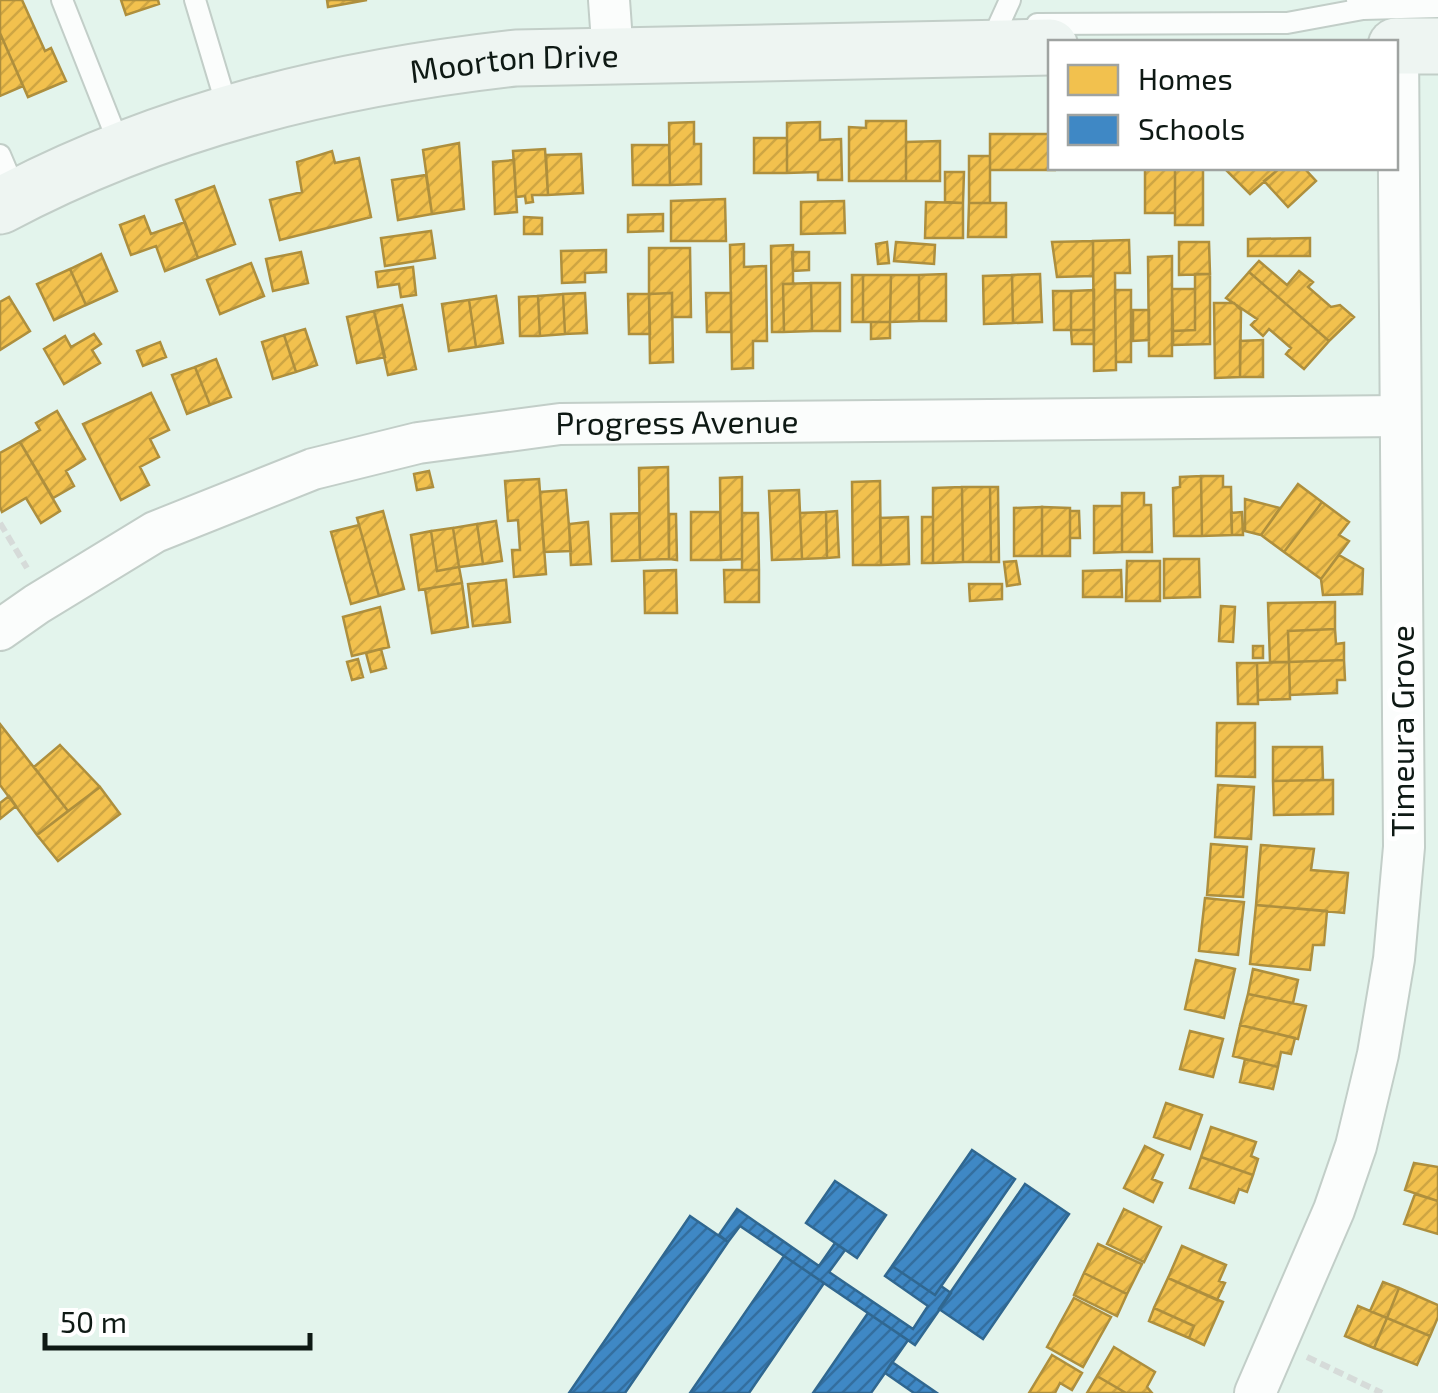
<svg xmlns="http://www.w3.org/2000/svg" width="1438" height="1393" viewBox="0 0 1438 1393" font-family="'Exo 2',sans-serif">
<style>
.homes{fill:url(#homes-hatch);stroke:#ae8f3d;stroke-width:2.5}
.schools{fill:url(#schools-hatch);stroke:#306790;stroke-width:2.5}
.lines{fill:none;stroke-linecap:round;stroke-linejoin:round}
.lane-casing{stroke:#c2cec8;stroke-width:24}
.street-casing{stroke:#c2cec8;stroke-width:44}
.secondary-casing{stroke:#c2cec8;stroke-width:59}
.path{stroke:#d6dbd9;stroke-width:6;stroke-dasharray:10 5;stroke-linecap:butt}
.lane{stroke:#fbfdfc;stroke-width:20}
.street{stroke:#fbfdfc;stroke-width:40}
.secondary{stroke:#eef5f2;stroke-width:55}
.labels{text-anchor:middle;stroke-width:10;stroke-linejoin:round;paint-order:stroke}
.street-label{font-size:32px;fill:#0e1914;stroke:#fff}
</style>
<defs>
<pattern id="homes-hatch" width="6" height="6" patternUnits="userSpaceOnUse" patternTransform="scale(2.5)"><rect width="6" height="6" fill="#f2c14e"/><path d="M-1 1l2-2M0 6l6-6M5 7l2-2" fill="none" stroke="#cea543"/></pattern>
<pattern id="schools-hatch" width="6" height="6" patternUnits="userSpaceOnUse" patternTransform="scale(2.5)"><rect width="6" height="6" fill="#3f88c5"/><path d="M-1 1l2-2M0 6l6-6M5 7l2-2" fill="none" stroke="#336e9f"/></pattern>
</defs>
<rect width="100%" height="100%" fill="#e3f4ec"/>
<path class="homes" d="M0 0H22L45 51 51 48 66 81 28 97 0 33Z
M121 0H158L159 4 126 15Z
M327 0H367L328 7Z
M0 33 23 86 0 96Z
M866 121H906V181H849V127L866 128Z
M694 122V144H701V184L670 185 669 123Z
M820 122V140L841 139 842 180H818V172L787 173V123Z
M990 134H1050V168L1056 170H990Z
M754 138H787V173H754Z
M940 141V181H906V142Z
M459 143 464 209 432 214 423 150Z
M632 145H669L670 185H633Z
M545 149 548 195H532L533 202 526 203 525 196 516 197 513 151Z
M332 151 335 163 359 158 371 217 280 240 270 200 302 192 297 162Z
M581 154 583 193 548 195 546 155Z
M969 156H990V203H969Z
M514 160 517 212 495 214 493 162Z
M1145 168H1175V213H1145Z
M1175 168H1203V225H1175Z
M1229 168H1280L1250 194 1226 170Z
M1280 168H1304L1316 181 1288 207 1264 181Z
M945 172H964L963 203 945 202Z
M426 175 432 214 398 220 392 180Z
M214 186 235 244 198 258 176 200Z
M725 199 726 241H671V201Z
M844 201 845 233 801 234V202Z
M926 202 963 203V238H925Z
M969 203H1006V237H968Z
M663 214V231L628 232V215Z
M144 216 151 234 185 222 198 258 165 271 156 246 131 255 120 225Z
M524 217 542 218V234H524Z
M431 231 435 258 385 266 381 238Z
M1310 238V256H1248V239Z
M1129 240 1130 273H1115L1116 370 1094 371 1093 241Z
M1093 241V276L1057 277 1052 242Z
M887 242 889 263 878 264 876 244Z
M896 242 935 245 934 264 894 261Z
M1179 242H1209L1210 274 1179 275Z
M744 244V267L766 266 767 341H753V368L732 369 730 245Z
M793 245V284H783L784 332H772L771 246Z
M649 248H690L691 317H672V293L649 294Z
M606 250V272L585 273V282L562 283 561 251Z
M301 252 308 283 273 291 266 259Z
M792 252H809V270L793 271Z
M101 254 117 291 86 305 70 269Z
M1172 256V356H1149L1148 257Z
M1259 261 1287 285 1299 271 1313 282 1308 287 1331 307 1340 305 1354 317 1329 341 1249 272Z
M251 263 264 296 220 314 207 280Z
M413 267 416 295 401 297 399 284 378 287 376 272Z
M70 269 86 305 54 320 37 284Z
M1249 272 1329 341 1304 369 1286 354 1291 348 1269 329 1263 336 1251 325 1257 319 1226 298Z
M946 274V321H919V275Z
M1040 274 1042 322 1013 323 1012 275Z
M1195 274H1210V344L1173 345V331L1195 330Z
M852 275H863V322H852Z
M863 275H891L890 322H863Z
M891 275H919V321L890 322Z
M1012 275 1013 323 984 324 983 276Z
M811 283 812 331 784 332 783 284Z
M811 283H840V331H812Z
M1172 289H1195V330L1173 331Z
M1094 290V330H1071V291Z
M1115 290H1131V362H1116Z
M1053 291H1071V330H1054Z
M585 293 587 333 565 334 563 294Z
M672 293 673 362 650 363 649 294Z
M706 293H731V332H707Z
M563 294 565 334 540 336 538 296Z
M628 294H649L650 334H629Z
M496 296 503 343 476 347 469 300Z
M538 296 540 336H520L519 297Z
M9 297 30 331 0 350V302Z
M469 300 476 347 449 351 442 304Z
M1214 303H1234L1241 310 1240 377 1215 378Z
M402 305 416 369 388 375 374 311Z
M1133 310H1149V340L1133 341Z
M374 311 385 357 357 363 347 317Z
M871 322H890V338L871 339Z
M305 329 317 365 296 372 284 335Z
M1071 330H1094V344H1072Z
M94 334 101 344 92 350 100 363 64 384 44 349 65 336 71 347Z
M284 335 296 372 273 379 262 342Z
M1263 340V377H1240V341Z
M160 342 166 357 143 366 137 351Z
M216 359 231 397 210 405 195 367Z
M195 367 210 405 187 414 172 375Z
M151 393 169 430 150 439 159 457 140 467 149 485 121 500 83 424Z
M57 411 85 459 66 471 74 486 53 498 20 442 40 430 36 423Z
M20 442 60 511 41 523 26 498 2 512 0 507V453Z
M668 467 669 559 640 560 639 468Z
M429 471 433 487 417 490 414 474Z
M1201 476H1223V487H1231L1232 535 1202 536Z
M1201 476 1202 536H1174L1173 488 1180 487V477Z
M742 477V559L721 560 720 478Z
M539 479 546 574 514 577 512 550H520L518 520 508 521 505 481Z
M880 481 881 565H853L852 482Z
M1298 484 1322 502 1284 552 1261 535Z
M962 487H990L991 562H963Z
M962 487 963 562 933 563V488Z
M990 487H998L999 562H991Z
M566 490 571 551 544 552 540 492Z
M799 490 802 559 772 560 769 491Z
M1122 493H1144V505H1151L1152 552H1122Z
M1245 499 1280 508 1261 535 1245 531Z
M1322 502 1349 522 1339 535 1349 541 1321 579 1284 552Z
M1094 506H1122V552L1094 553Z
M1042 507V556H1014V508Z
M1042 507 1070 508V556H1042Z
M383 511 404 589 379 596 357 518Z
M837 511 839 557 827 558 826 512Z
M1070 511H1079L1080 538H1070Z
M691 512H720L721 560H691Z
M826 512 827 558 802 559 800 513Z
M1242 512 1243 535H1232L1231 513Z
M639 513 640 560 612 561 611 514Z
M742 513H758L759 570H742Z
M669 514H676L677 560 669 559Z
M908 517 909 564 881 565 880 518Z
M922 517H933V563H922Z
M496 521 502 561 483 564 477 524Z
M588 522 591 564 571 565 569 524Z
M477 524 483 564 459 567 453 528Z
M359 525 379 596 351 604 331 532Z
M453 528 459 567 437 571 431 531Z
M431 531 437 571 459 567 462 583 419 590 411 535Z
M1339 555 1363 569 1362 594 1323 595 1321 579Z
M1164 559H1199L1200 597 1164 598Z
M1016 561 1020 584 1007 586 1004 562Z
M1127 561H1160V601H1126Z
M676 570 677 613H645L644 571Z
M724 570H759V602H725Z
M1121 570 1122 597H1083V571Z
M506 580 510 622 473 626 468 584Z
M462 583 468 627 432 633 425 589Z
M969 584H1002V599L970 601Z
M1335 602V629L1288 631 1289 662H1270L1268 603Z
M1221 606 1235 607 1233 642 1219 641Z
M380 607 389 647 352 656 343 617Z
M1335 629 1336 644 1344 643V660L1289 662 1288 631Z
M1253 646H1263V658H1253Z
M381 649 386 668 371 672 366 653Z
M358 659 363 677 352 680 347 662Z
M1344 660 1345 680H1337V693L1290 695 1289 662Z
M1289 662 1290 699 1258 700 1257 663Z
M1237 663H1257L1258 704H1238Z
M1217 723H1255V777L1216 776Z
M0 724 68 811 37 835 0 785Z
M60 745 100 787 68 811 34 767Z
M1273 747H1322L1323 780 1273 781Z
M1323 780H1333V814L1274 815 1273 781Z
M1218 785 1254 787 1251 839 1215 837Z
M100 787 120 814 58 861 37 835Z
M9 796 16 806 0 819V803Z
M1211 844 1247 847 1243 897 1207 895Z
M1261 845 1314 849 1311 870 1348 873 1344 913 1256 905Z
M1205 898 1244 902 1238 955 1199 951Z
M1256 905 1327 911 1324 945H1313L1310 970 1250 964Z
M1196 960 1235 969 1224 1018 1185 1009Z
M1253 969 1298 980 1293 1003 1248 994Z
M1248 994 1306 1006 1298 1039 1240 1025Z
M1240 1025 1295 1038 1291 1054 1281 1052 1278 1067 1233 1056Z
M1190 1031 1223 1039 1213 1077 1180 1069Z
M1245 1059 1278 1067 1273 1089 1240 1082Z
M1166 1103 1202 1115 1190 1149 1154 1137Z
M1211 1127 1256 1142 1251 1156 1258 1159 1253 1175 1201 1157Z
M1145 1146 1163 1155 1152 1179 1162 1183 1153 1202 1124 1188Z
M1201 1157 1253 1175 1247 1192 1239 1189 1234 1203 1190 1188Z
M1414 1163 1438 1167V1201L1405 1190Z
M1415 1194 1438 1201V1234L1404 1224Z
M1124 1209 1161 1227 1144 1262 1107 1244Z
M1098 1244 1142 1264 1127 1294 1084 1273Z
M1182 1246 1226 1265 1219 1281 1225 1283 1217 1300 1168 1278Z
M1084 1273 1127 1294 1117 1316 1074 1295Z
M1168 1278 1223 1302 1204 1345 1189 1338 1194 1326 1154 1308Z
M1383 1282 1399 1288 1387 1318 1370 1311Z
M1399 1288 1438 1305V1317L1430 1336 1387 1318Z
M1074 1298 1111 1317 1083 1367 1047 1347Z
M1358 1306 1387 1318 1374 1348 1345 1336Z
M1154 1308 1194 1326 1189 1338 1149 1321Z
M1387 1318 1430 1336 1417 1365 1374 1348Z
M1114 1347 1155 1372 1147 1387 1152 1393H1126L1097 1376Z
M1052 1355 1082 1373 1072 1390 1060 1383 1055 1393H1029Z
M1097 1376 1126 1393H1087Z"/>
<path class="schools" d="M972 1150 1015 1179 935 1295 892 1266Z
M835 1181 886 1215 857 1258 806 1223Z
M1025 1184 1069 1214 983 1339 939 1309Z
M737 1209 819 1266 835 1243 845 1250 829 1272 913 1329 928 1306 885 1276 892 1266 935 1295 941 1286 951 1293 915 1345 740 1226 728 1242 719 1235Z
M690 1216 728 1242 625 1393H569Z
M784 1256 824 1283 749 1393H690Z
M868 1313 908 1340 871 1393H813Z
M892 1362 937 1393H914L885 1373Z"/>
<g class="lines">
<defs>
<path id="lane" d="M62 0 121 149
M195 0 228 110
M1357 0 1363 9 1438 7
M1037 24 1287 23 1363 9
M990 44 1010 0
M0 155 17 195"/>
<g id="street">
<path d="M609 0 613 56"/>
<path id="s1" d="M0 630 37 604 155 532 313 469 418 443 560 424 1400 416"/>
<path d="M1255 1393 1334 1210 1356 1146 1378 1054 1394 959 1404 847 1398 46"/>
</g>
<g id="secondary">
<path d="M1396 46H1438"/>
<path id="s2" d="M0 206C162 120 335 78 516 58L1050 47"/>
</g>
</defs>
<use href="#lane" class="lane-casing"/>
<use href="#street" class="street-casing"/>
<use href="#secondary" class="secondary-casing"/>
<path class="path" d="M0 523 27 568
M1307 1357 1382 1393"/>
<use href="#lane" class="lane"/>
<use href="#street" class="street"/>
<use href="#secondary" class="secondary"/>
</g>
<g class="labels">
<g class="street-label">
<text dy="11" stroke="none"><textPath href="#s2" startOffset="538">Moorton Drive</textPath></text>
<text dy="11" stroke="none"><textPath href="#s1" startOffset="722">Progress Avenue</textPath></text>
<text transform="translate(1403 731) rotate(-90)" y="11">Timeura Grove</text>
</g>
</g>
<rect x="1048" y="40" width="350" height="130" fill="#ffffff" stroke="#9fa3a1" stroke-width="2.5"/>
<rect x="1068" y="65" width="50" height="30" fill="#f2c14e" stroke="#9fa3a1" stroke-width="2.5"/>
<text x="1138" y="90" font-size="30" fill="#0e1914">Homes</text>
<rect x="1068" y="115" width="50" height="30" fill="#3f88c5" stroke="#9fa3a1" stroke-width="2.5"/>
<text x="1138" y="140" font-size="30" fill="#0e1914">Schools</text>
<path d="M45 1333v15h265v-15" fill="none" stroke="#0e1914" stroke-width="5"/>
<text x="60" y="1333" font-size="30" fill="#0e1914" stroke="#ffffff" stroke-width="8" paint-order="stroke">50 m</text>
</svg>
